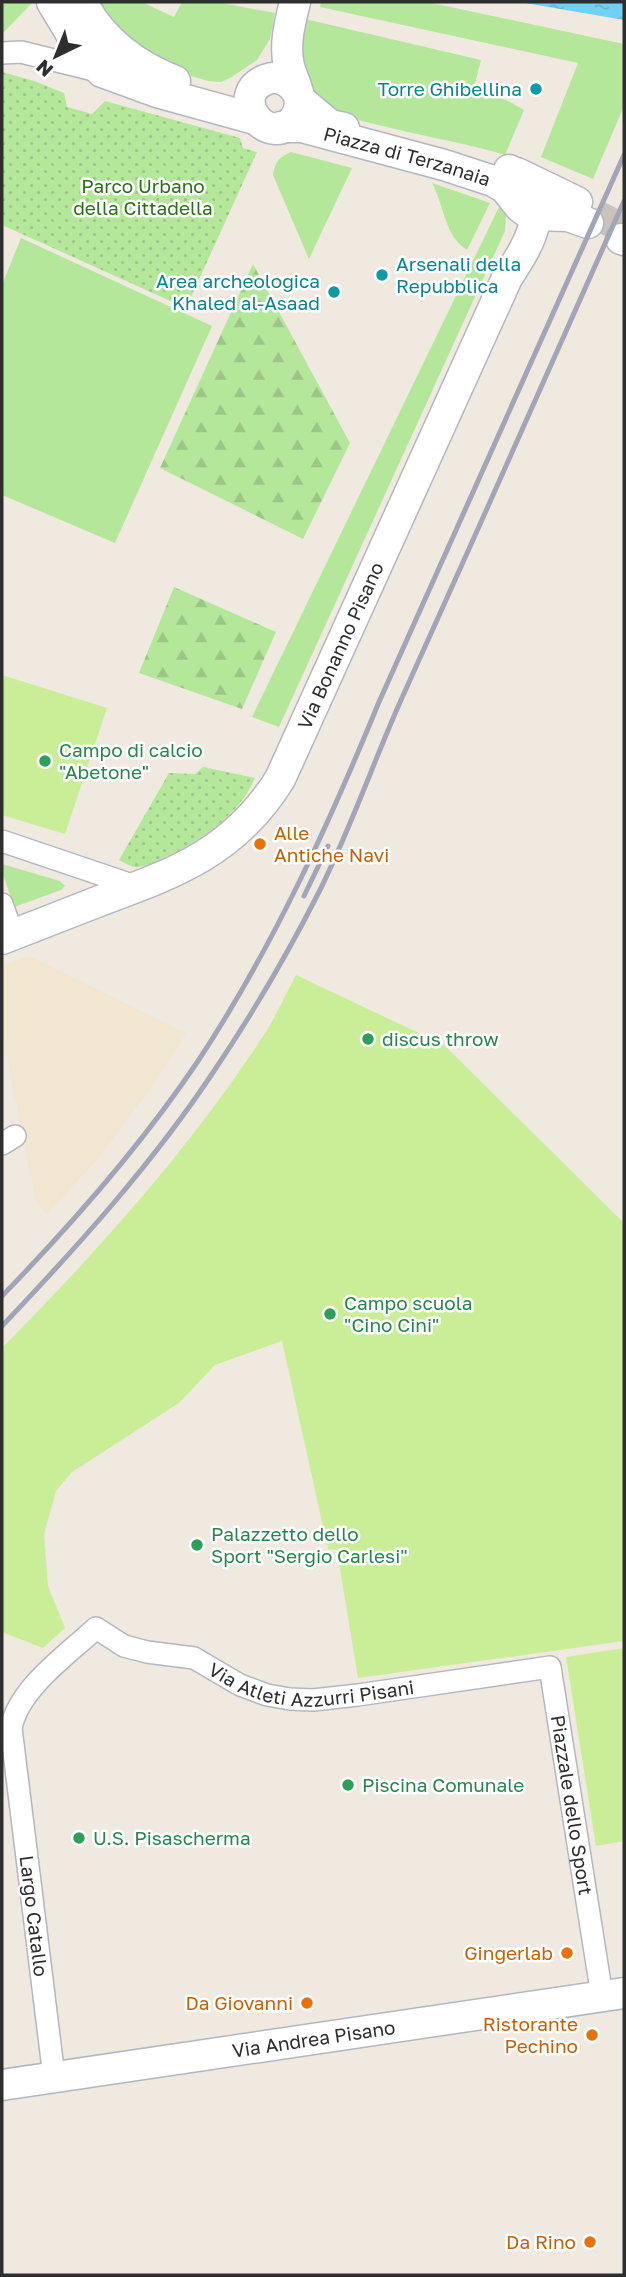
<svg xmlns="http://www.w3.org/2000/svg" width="626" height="2277" viewBox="0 0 626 2277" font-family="'Golos Text',sans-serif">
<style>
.education{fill:#f1e6d0}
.grass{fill:#b5e79b}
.forest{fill:url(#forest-firs)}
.park{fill:url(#park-dots)}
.pitch{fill:#c9ee97}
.water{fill:url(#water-ripples)}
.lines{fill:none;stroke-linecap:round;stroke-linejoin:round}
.secondary-tunnel{stroke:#c8c4bc;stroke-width:30;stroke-dasharray:30 15;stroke-linecap:butt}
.street-casing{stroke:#b4b6c1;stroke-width:24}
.secondary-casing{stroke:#b4b6c1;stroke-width:33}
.street{stroke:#fff;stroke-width:21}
.secondary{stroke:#fff;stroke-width:30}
.rail{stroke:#a2a5b8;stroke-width:5}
.culture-dot{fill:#0f9aa8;stroke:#fff;stroke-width:2.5}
.leisure-dot{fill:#2e9e5b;stroke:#fff;stroke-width:2.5}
.food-dot{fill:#e8710a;stroke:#fff;stroke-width:2.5}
.labels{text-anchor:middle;stroke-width:5;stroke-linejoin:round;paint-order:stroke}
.culture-label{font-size:19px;fill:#0d838f;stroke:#fff;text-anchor:end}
.street-label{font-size:19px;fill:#2e2e2e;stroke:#fff}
.park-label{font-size:19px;fill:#2b7018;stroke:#fff}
.leisure-label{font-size:19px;fill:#27864d;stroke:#fff;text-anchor:start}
.food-label{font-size:19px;fill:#c56008;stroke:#fff;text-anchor:end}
</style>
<defs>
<pattern id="forest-firs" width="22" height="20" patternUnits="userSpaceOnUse" patternTransform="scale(1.75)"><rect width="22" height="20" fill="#b5e79b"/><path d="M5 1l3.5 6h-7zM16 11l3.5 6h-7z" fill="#9cc686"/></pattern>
<pattern id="park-dots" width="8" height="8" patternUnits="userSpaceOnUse" patternTransform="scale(1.75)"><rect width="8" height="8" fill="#b5e79b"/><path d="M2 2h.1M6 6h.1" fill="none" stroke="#9cc686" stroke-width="1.8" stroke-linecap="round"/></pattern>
<pattern id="water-ripples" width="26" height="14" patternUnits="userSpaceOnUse" patternTransform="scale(1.75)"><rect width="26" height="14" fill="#71d1f4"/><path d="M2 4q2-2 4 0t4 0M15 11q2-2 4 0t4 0" fill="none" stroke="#62b4d2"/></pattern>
</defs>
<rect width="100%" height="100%" fill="#efe9e0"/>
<path class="education" d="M29 956 186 1033 152 1086 100 1156 47 1214 36 1202 2 1031V966Z"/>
<path class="grass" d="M2 2H33L2 34Z
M92 2H142L174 17 182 2H217L275 13 270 39 257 60 230 78 221 82 208 81 177 72 123 40Z
M321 2H427L624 44V106L593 179 541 157 578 63 320 7Z
M305 19 481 60 473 91 506 100 524 110 505 155C469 144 432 138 395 129 376 124 356 121 338 112 302 95 296 54 305 19Z
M291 152 352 168 309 259 273 175C275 162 279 157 291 152Z
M432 183 490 203 467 250C445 237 444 205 432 183Z
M499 207 506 215 505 231 279 727 252 717Z
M21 238 212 326 115 543 2 495V285Z
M2 864 60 881 65 886 61 890 14 907 2 871Z"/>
<path class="forest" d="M253 264 350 443 303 539 160 468Z
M174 587 276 632 242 709 139 673Z"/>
<path class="park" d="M2 72 34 81 64 93 67 107 92 114 105 101 240 138 243 148 257 152 186 308 2 225Z
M203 767 255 778C239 816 198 843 161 859 154 863 142 868 134 867 130 866 123 862 119 860L169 773 195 774Z"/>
<path class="pitch" d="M2 675 107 708 65 834 2 815Z
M296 975 444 1045 624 1223V1641L358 1678 337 1550 328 1549 282 1341 215 1365 179 1403 72 1472 56 1491 44 1534 48 1586 65 1628 43 1648 2 1632V1348C96 1253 186 1153 260 1041 274 1021 284 997 296 975Z
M624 1648V1841L596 1846 566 1657Z"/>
<path class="water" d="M520 2H624V20L531 4Z"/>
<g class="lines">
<path class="secondary-tunnel" d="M595 214 624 229"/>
<defs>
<g id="street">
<path d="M2 53 21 52 102 72"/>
<path d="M2 841 138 887"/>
<path d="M2 904 13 935"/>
<path d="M2 1144 15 1136"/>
<path id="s1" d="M54 2077 11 1728C19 1688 67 1655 96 1628L124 1646 147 1652 194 1658 240 1685 267 1695 290 1699 313 1700 358 1695 550 1667 602 1996"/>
</g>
<g id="secondary">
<path d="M52 2 79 47 102 72 157 92 255 119"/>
<path d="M82 2C101 40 136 66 175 81"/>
<path d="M295 2C290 22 284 45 289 66 293 82 307 102 295 118 270 152 226 97 265 80 278 74 290 81 297 92"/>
<path d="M300 100 330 125 344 128"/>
<path id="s2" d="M281 127H302L444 165 493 181 505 188 520 207 531 215 568 216 588 223"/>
<path d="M517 173 577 202"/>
<path d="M621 239 624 240"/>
<path id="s3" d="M2 939C35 926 69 913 102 900 178 872 235 851 280 779L507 278C531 241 556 202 509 170"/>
<path id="s4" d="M2 2085 624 1993"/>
</g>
</defs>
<use href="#street" class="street-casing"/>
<use href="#secondary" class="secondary-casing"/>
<use href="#street" class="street"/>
<use href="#secondary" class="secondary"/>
<path class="rail" d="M304 896 328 846
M2 1296C73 1223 141 1146 198 1061 272 949 328 826 379 702L624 155
M2 1326C78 1246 153 1163 214 1071 251 1016 289 951 319 892 350 830 373 763 401 700 476 534 550 368 624 201"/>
</g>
<g class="culture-dot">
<circle cx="536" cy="89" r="7"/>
<circle cx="382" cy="275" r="7"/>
<circle cx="334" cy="292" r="7"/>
</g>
<g class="leisure-dot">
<circle cx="45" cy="761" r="7"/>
<circle cx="368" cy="1039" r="7"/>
<circle cx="330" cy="1314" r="7"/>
<circle cx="197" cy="1545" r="7"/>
<circle cx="348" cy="1785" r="7"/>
<circle cx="79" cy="1838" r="7"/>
</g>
<g class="food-dot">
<circle cx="260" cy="844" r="7"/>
<circle cx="567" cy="1953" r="7"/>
<circle cx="307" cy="2003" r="7"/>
<circle cx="592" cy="2035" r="7"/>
<circle cx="590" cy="2242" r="7"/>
</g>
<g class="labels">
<g class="culture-label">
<text x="522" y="96">Torre Ghibellina</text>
<text x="396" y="271" text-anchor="start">Arsenali della<tspan x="396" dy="22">Repubblica</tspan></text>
<text x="320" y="288">Area archeologica<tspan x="320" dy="22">Khaled al-Asaad</tspan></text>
</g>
<g class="street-label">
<text dy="7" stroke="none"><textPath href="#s2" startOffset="130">Piazza di Terzanaia</textPath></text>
<text dy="7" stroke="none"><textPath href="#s3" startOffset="474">Via Bonanno Pisano</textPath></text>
<text dy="7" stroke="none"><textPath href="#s1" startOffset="714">Via Atleti Azzurri Pisani</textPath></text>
<text dy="7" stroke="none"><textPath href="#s1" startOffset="1097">Piazzale dello Sport</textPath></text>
<text transform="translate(34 1916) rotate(83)" y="7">Largo Catallo</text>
<text dy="7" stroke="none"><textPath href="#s4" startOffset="315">Via Andrea Pisano</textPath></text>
</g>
<g class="park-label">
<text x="143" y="193">Parco Urbano<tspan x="143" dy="22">della Cittadella</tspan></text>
</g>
<g class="leisure-label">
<text x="59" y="757">Campo di calcio<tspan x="59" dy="22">"Abetone"</tspan></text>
<text x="382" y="1046">discus throw</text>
<text x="344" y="1310">Campo scuola<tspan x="344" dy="22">"Cino Cini"</tspan></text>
<text x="211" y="1541">Palazzetto dello<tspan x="211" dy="22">Sport "Sergio Carlesi"</tspan></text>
<text x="362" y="1792">Piscina Comunale</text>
<text x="93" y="1845">U.S. Pisascherma</text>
</g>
<g class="food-label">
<text x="274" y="840" text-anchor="start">Alle<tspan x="274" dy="22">Antiche Navi</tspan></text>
<text x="553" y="1960">Gingerlab</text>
<text x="293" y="2010">Da Giovanni</text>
<text x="578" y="2031">Ristorante<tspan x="578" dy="22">Pechino</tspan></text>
<text x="576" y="2249">Da Rino</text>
</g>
</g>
<rect width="626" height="2277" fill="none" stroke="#2e2e2e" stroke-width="7"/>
<g transform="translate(56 56) rotate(223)" stroke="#ffffff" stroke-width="5" paint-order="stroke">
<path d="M0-5L12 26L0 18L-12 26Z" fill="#2e2e2e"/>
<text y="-10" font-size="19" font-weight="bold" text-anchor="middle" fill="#2e2e2e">N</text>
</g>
</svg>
